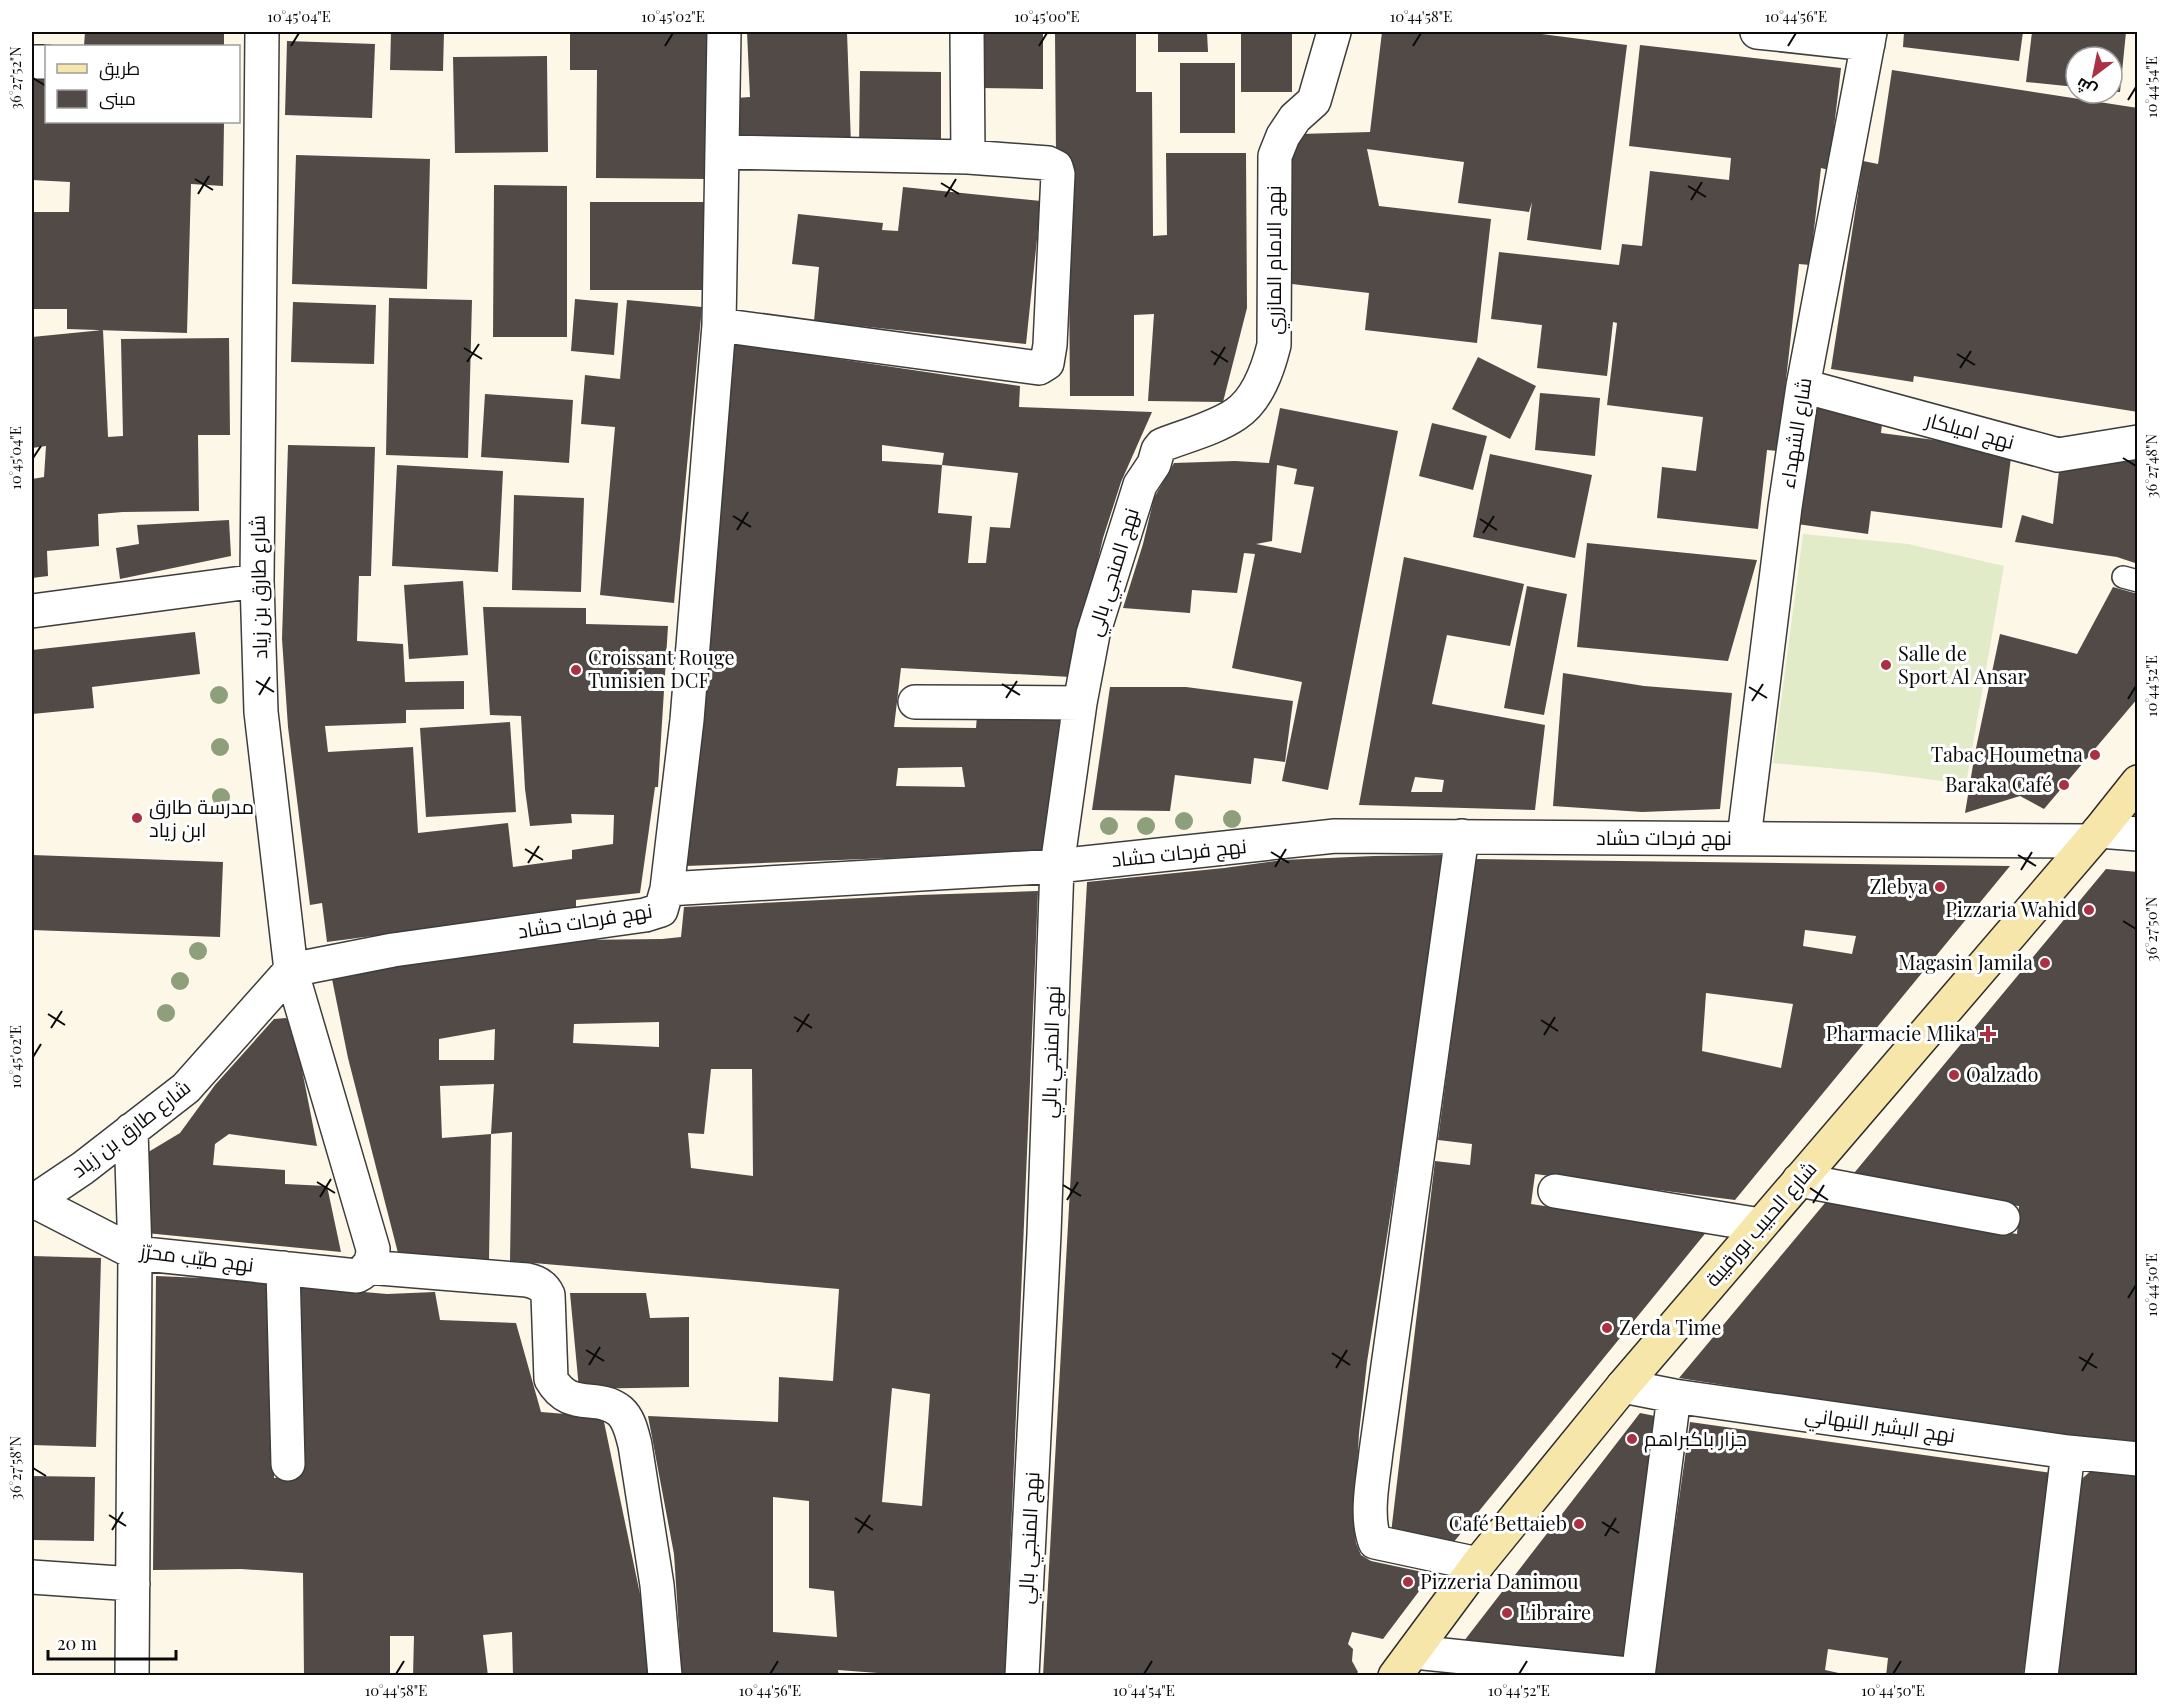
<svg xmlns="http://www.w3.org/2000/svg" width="2169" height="1707" viewBox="0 0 2169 1707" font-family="'Playfair Display',Cairo,serif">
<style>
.pitch{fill:#e2ebc7}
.building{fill:#514a47;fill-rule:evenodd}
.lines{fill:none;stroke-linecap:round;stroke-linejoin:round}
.lane-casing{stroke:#3d3d3d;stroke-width:24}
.street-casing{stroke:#3d3d3d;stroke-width:36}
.secondary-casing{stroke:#2c2c2c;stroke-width:36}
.lane{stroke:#fff;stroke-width:21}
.street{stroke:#fff;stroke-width:33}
.secondary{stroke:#f6e6aa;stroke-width:33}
.tree{fill:#8ea07b}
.ticks{fill:none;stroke:#0a0a0a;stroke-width:2}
.poi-dot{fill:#aa3144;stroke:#fff;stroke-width:2}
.labels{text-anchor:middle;stroke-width:6;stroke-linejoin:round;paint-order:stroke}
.street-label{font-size:20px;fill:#0a0a0a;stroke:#fff}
.poi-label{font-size:20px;fill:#0a0a0a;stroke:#fff;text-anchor:start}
.neatline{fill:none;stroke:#0a0a0a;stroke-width:2}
.ticks-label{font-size:15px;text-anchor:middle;fill:#0a0a0a}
</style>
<rect width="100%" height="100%" fill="#fdf7e8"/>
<path class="pitch" d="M1803 534 1908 544 2004 566 1966 784 1872 772 1773 763Z"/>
<path class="building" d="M85 32H224V46H84Z
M391 32H444L443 71 390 70Z
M570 32H711L709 179 596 178 597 70H570Z
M747 32H847L851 144 798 145V137L738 139 736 98 750 97Z
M980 32H1043V89L980 88Z
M1158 32H1207L1208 52H1158Z
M1241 32H1292V92H1241Z
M1382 32H1526L1627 45 1601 250 1527 240 1532 202 1529 212 1458 203 1464 162 1367 149 1379 206 1491 219 1477 343 1365 330 1369 293 1292 284 1284 196V164L1300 134 1370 132Z
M1904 32H2023L2019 61 1903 47Z
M2032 32H2126L2120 92H2112V57H2076V87L2026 82Z
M1055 34H1136V92H1152L1153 236 1167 235 1166 153H1246L1247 308 1223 402 1148 401 1154 314 1134 315V396H1070L1068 155H1056Z
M287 41 375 44 372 118 285 115Z
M1640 45 1841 68 1829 170 1821 168 1810 265 1799 264 1778 451 1767 450 1758 529 1657 518 1662 467 1696 471 1703 417 1607 405 1617 323 1613 322 1607 376 1537 368 1542 325 1491 319 1499 252 1619 265 1622 244 1642 246 1650 171 1729 180 1731 158 1629 146Z
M547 56 548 152 455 153 453 57Z
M1180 63H1235V133H1180Z
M1892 70 2138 108V412L1914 376 1913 382 1831 369 1863 161 1878 164Z
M860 71 941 72V148L859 147Z
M32 77 46 78V122H224L223 186 191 184 187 333 67 329V309H32V212H69L70 182 32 180 33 143H32Z
M296 155 430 159 427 289 292 284Z
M494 185 567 186V337H493Z
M903 187 1041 201 1026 344 814 321 819 267 792 264 798 214 883 223 882 230 898 231Z
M590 202H709V290H590Z
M389 298 472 300 468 458 386 455Z
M575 299 618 303 614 355 571 351Z
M627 300 702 307 674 603 600 595 615 427 581 424 585 375 620 379Z
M293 302 376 305 374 364 291 362Z
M103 330 108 437 123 436 121 339 229 338 230 435H198L199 511 123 512 98 514 99 546 47 551 48 576 32 578V479L44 477 46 446 32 448V337Z
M732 343 1020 386 1019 407 1152 412 1121 482 1103 538 1071 677 901 668 894 727 976 728 978 703 1062 704 1042 852 686 866ZM882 445 944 453 942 465 1018 473 1010 528 990 527 986 563H968L972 516 938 513 942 465 882 461ZM962 767 965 787 896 786 898 768Z
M1478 357 1536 386 1510 439 1452 409Z
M1540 393 1600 398 1595 456 1535 450Z
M485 394 573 400 569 463 481 457Z
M1813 405 1883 415 1881 433 2012 450 2002 528 1871 511 1868 534 1797 524Z
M1280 408 1398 431 1328 790 1282 781 1302 682 1232 668 1255 554 1244 553 1237 593 1192 590 1190 613 1123 608 1143 544 1154 498 1174 463 1235 461 1269 463ZM1277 465 1297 469 1294 484 1314 487 1301 553 1256 544 1272 541Z
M1432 423 1487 436 1473 490 1419 476Z
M288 445 375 447 371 576H359L357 641 403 644 405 682 464 681V709L406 710V723L325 726 328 752 413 747 418 833 508 823 513 867 572 859V850L613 844 614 815 571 814 572 823 530 826 525 789 521 716 490 715 483 607 586 608V624L668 626 658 787H655L640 893 576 900V909L327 942 322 903 310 905 288 727 282 639Z
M2061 453 2138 460V564L2117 557 2015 542 2022 515 2053 524Z
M1490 454 1592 475 1575 558 1473 537Z
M397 465 503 471 498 572 392 566Z
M514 495 584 498 581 592 512 590Z
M229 520 231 556 120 579 116 548 139 544 137 525Z
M1587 543 1757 560 1728 661 1577 647Z
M1404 557 1524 584 1510 646 1447 635 1432 704 1545 725 1535 810 1359 805ZM1415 777 1444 780 1442 792H1411Z
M463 581 468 655 409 659 404 585Z
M1527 586 1567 594 1544 715 1504 708Z
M2113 587 2138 594V698L2044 809 2020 796 1965 813 1975 753 2000 634 2077 654Z
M195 632 200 674 92 687 94 708 32 714V650Z
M1563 673 1644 686 1732 693 1720 809 1642 812 1553 806Z
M1110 687H1186L1293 701 1285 762 1254 758 1251 784 1175 775 1170 811 1092 810Z
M510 722 516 812 426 817 420 728Z
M32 855 223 862 220 937 32 930Z
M1443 855 1415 1059 1367 1362 1359 1433 1354 1526 1356 1543 1361 1555 1371 1561 1432 1574 1383 1639 1352 1632 1348 1644 1353 1649 1352 1661 1358 1672 1355 1676H1043L1087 882 1224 868 1283 860 1374 856Z
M1475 859 2010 866 1735 1200 1535 1174 1531 1204 1708 1230 1453 1543 1391 1533 1435 1161 1470 1165 1472 1144 1438 1140ZM1805 930 1856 936 1852 954 1803 946ZM1706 993 1793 1004 1781 1068 1702 1051Z
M2106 869 2138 872V1444L2044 1436 1679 1378 1830 1197 1942 1221 2017 1234 2019 1206 1995 1204 1850 1178Z
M1038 891 1005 1676H918L838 1670 839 1676H682L674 1554 648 1416 778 1422 779 1377 833 1381 839 1289 510 1261 512 1132 491 1134 494 1084 440 1086 442 1138 491 1134 489 1260 398 1253 348 1058 332 979 433 960 576 940 662 939 681 937 684 907 919 895ZM659 1022V1047L573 1043 574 1024ZM495 1029 494 1060H439V1039ZM711 1069H752L753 1176 691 1168 688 1133 704 1134ZM892 1388 930 1394 922 1506 882 1502ZM773 1497 809 1501V1588L834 1591 837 1637 773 1632Z
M286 1018 294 1029 317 1146 229 1134 215 1144 213 1165 285 1170V1184L327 1186 341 1252 146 1233 145 1154 180 1133 215 1085 274 1019Z
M32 1256 101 1258 96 1447 32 1445Z
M156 1276 272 1281 274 1478 300 1475 294 1286 387 1294 435 1292 440 1320 516 1323 541 1412 603 1417 645 1618 651 1676H513L512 1632 483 1635 488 1676H413L414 1636H390V1676H304L303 1573 241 1569 153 1570Z
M570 1293H646L650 1318 689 1317V1387L579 1389Z
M1640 1413 1660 1417 1623 1660 1464 1641Z
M1690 1422 2052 1473 2023 1676H1886L1888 1658 1828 1649 1825 1670 1852 1676H1654Z
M2094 1468 2138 1473V1676H2055L2076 1484Z
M32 1476 95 1477 94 1541 32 1540Z"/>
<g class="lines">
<defs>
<path id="lane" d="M2123 577 2138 581"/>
<path id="street" d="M967 32 968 157
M1757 32 1868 44
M32 62H46
M719 325 1039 368 1047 363 1050 345 1058 174 1056 167 1048 163 968 157 723 152
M1803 386 2058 455 2138 442
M32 611 257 581
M915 702 1080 703
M2099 831 2138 834
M1462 836 1376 1452C1373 1480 1365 1515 1375 1542L1478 1564
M1744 838 1785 507 1803 386 1870 32
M667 889 687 720 719 325 724 32
M131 1130 135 1253 132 1676
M1799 1180 2003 1218
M1555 1191 1760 1225
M32 1201H34L83 1168 186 1088 291 970 261 712 257 581 262 32
M34 1201 135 1253 357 1276C368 1271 373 1261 373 1249L291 970 393 950 645 915 661 910 667 889 1057 866 1335 836 2088 841
M367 1267 527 1280C537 1282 544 1286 548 1295L551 1379C570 1413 597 1392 620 1411 630 1420 632 1434 635 1445L657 1585 665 1676
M283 1268 288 1464
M1623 1386 1674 1396 2068 1452 2138 1459
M32 1577 133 1584
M1414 1652 1638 1675
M1022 1676 1044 1234 1057 866 1080 703 1093 634 1140 485 1154 464 1158 450 1162 445C1185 436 1216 428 1236 414 1258 399 1268 369 1274 345L1275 156 1283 136 1295 118 1314 101 1334 32
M1638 1676 1674 1396
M2041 1676 2068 1452"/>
<path id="secondary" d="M1395 1676 1478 1564 1623 1386 2099 831 2138 782"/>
</defs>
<use href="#lane" class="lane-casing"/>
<use href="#street" class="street-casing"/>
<use href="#secondary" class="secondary-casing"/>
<use href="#lane" class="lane"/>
<use href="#street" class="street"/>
<use href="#secondary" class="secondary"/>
</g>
<g class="tree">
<circle cx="219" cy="695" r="9"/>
<circle cx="220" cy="747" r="9"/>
<circle cx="221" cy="797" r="9"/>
<circle cx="1232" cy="819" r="9"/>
<circle cx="1184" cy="821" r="9"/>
<circle cx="1109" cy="826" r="9"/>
<circle cx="1146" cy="826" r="9"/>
<circle cx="198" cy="951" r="9"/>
<circle cx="180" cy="981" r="9"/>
<circle cx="166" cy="1013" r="9"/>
</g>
<path class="ticks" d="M291 46 299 33M665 46 673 33M1039 46 1047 33M1413 46 1421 33M1788 46 1796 33M33 78 46 86M2128 100 2136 87M195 179 213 190M941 183 959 194M1688 186 1706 197M198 194 209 176M945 197 956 179M1691 200 1702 182M464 348 482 359M1211 351 1228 362M1957 354 1975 365M467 362 479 344M1214 365 1225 347M1960 368 1971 351M33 458 41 446M2123 458 2136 466M733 516 751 527M1480 519 1497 530M737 530 748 512M1483 533 1494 516M256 681 274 692M1002 684 1020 695M1749 687 1767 698M259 695 270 677M1006 698 1017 681M2128 699 2136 686M1752 701 1763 684M525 849 543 860M1271 852 1289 863M2018 855 2036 866M528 863 539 846M1275 867 1286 849M2021 870 2032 852M2123 921 2136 929M48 1014 65 1025M794 1017 812 1028M1541 1020 1558 1031M51 1028 62 1011M797 1032 809 1014M1544 1035 1555 1017M33 1057 41 1044M317 1182 335 1193M1063 1185 1081 1196M1810 1188 1828 1200M320 1197 331 1179M1067 1200 1078 1182M1813 1203 1824 1185M2128 1298 2136 1285M586 1350 604 1361M1332 1353 1350 1365M2079 1357 2097 1368M589 1365 600 1347M1336 1368 1347 1350M2082 1371 2093 1353M33 1468 46 1476M109 1515 126 1526M855 1518 873 1530M1602 1522 1619 1533M112 1530 123 1512M858 1533 870 1515M1605 1536 1616 1518M396 1674 404 1661M770 1674 778 1661M1144 1674 1152 1661M1519 1674 1527 1661M1893 1674 1901 1661"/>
<g class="poi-dot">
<circle cx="1886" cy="665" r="6"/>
<circle cx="576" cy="670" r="6"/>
<circle cx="2095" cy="755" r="6"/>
<circle cx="2064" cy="785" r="6"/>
<circle cx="137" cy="818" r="6"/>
<circle cx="1940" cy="887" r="6"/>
<circle cx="2089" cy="910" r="6"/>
<circle cx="2045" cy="963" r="6"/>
<path d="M1985 1025h6v6h6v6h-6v6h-6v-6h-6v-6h6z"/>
<circle cx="1954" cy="1075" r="6"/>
<circle cx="1607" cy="1328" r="6"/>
<circle cx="1632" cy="1439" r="6"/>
<circle cx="1579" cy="1524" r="6"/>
<circle cx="1408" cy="1582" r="6"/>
<circle cx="1507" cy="1613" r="6"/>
</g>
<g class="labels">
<g class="street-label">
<text transform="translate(1274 260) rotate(-90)" y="7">نهج الامام المازري</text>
<text transform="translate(1970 431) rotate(15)" y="7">نهج اميلكار</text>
<text transform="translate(1796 433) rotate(-81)" y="7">شارع الشهداء</text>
<text transform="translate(1113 572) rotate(-73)" y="7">نهج المنجي بالي</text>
<text transform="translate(259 587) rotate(-91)" y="7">شارع طارق بن زياد</text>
<text x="1664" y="845">نهج فرحات حشاد</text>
<text transform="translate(1179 853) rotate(-6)" y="7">نهج فرحات حشاد</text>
<text transform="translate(585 921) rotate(-9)" y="7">نهج فرحات حشاد</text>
<text transform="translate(1051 1052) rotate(-88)" y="7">نهج المنجي بالي</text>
<text transform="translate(131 1129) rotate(-38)" y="7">شارع طارق بن زياد</text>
<text transform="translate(1761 1224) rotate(-49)" y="7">شارع الحبيب بورقيبة</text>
<text transform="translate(197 1258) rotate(7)" y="7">نهج طيّب محرّز</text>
<text transform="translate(1880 1425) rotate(8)" y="7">نهج البشير النبهاني</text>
<text transform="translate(1029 1538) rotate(-87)" y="7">نهج المنجي بالي</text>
</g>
<g class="poi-label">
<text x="1898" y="661">Salle de<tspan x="1898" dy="23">Sport Al Ansar</tspan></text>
<text x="588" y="665">Croissant Rouge<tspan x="588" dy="23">Tunisien DCF</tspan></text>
<text x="2083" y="762" text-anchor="end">Tabac Houmetna</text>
<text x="2052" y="792" text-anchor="end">Baraka Café</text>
<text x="149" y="814">مدرسة طارق<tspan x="149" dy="23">ابن زياد</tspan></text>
<text x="1928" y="894" text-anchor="end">Zlebya</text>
<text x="2077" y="917" text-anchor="end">Pizzaria Wahid</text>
<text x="2033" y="970" text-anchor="end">Magasin Jamila</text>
<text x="1976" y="1041" text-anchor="end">Pharmacie Mlika</text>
<text x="1966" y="1082">Oalzado</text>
<text x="1619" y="1335">Zerda Time</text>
<text x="1644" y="1446">جزار باكبراهم</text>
<text x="1567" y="1531" text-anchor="end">Café Bettaieb</text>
<text x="1420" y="1589">Pizzeria Danimou</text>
<text x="1519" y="1620">Libraire</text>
</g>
</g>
<rect width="2169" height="1707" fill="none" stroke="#ffffff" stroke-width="66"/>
<rect x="45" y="45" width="195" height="78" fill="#ffffff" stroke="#9d9d9d" stroke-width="1.5"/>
<rect x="57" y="64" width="30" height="9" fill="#f6e6aa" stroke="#9d9d9d" stroke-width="1.5"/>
<text x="99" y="75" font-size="18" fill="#0a0a0a">طريق</text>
<rect x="57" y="90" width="30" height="18" fill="#514a47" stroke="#9d9d9d" stroke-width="1.5"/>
<text x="99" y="105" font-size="18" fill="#0a0a0a">مبنى</text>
<g transform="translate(2094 75) rotate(212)"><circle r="28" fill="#ffffff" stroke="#9d9d9d" stroke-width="1.5"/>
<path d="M0-4.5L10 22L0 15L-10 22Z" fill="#aa3144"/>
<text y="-9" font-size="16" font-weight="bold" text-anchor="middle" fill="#0a0a0a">ش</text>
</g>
<path d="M48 1650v9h128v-9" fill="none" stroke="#0a0a0a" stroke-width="3"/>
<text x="57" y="1650" font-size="18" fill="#0a0a0a" stroke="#ffffff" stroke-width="4.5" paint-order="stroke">20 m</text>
<rect x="33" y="33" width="2103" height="1641" class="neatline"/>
<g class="ticks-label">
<text x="299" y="22">10°45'04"E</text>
<text x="673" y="22">10°45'02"E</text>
<text x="1047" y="22">10°45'00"E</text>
<text x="1421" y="22">10°44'58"E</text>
<text x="1796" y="22">10°44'56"E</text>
<text transform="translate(16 78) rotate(-90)" y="5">36°27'52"N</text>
<text transform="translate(2152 87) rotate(-90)" y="5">10°44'54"E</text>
<text transform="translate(16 458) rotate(-90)" y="5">10°45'04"E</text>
<text transform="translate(2152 466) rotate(-90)" y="5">36°27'48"N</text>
<text transform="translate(2152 686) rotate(-90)" y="5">10°44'52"E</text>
<text transform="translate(2152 929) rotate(-90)" y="5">36°27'50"N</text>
<text transform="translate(16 1057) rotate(-90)" y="5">10°45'02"E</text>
<text transform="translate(2152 1285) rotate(-90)" y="5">10°44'50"E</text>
<text transform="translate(16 1468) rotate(-90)" y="5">36°27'58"N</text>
<text x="396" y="1696">10°44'58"E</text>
<text x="770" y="1696">10°44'56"E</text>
<text x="1144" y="1696">10°44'54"E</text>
<text x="1519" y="1696">10°44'52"E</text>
<text x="1893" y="1696">10°44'50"E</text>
</g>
</svg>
